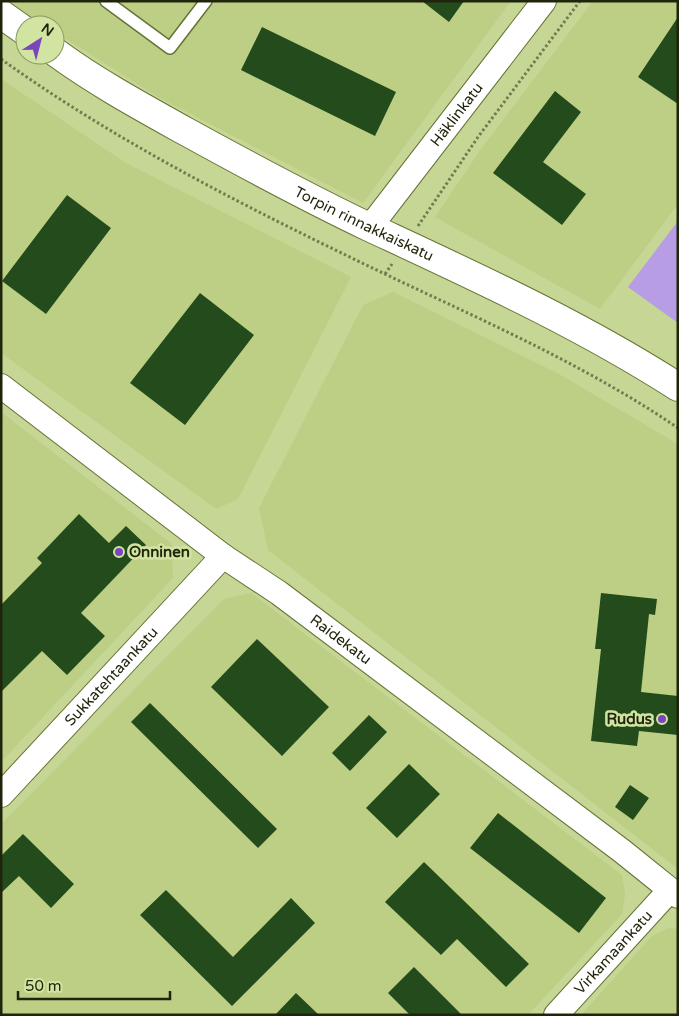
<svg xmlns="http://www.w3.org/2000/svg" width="679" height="1016" viewBox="0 0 679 1016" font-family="'Varela Round',sans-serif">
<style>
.built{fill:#bccf85}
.green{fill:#b69de4}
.building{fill:#244b1b}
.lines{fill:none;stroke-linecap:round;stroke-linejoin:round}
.service-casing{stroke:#657334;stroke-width:14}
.minor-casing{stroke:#657334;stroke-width:26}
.secondary-casing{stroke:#657334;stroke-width:30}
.path{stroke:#717c4f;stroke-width:3;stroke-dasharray:2.5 2.5;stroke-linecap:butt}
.service{stroke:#fff;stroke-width:11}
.minor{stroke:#fff;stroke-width:24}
.secondary{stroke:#fff;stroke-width:28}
.poi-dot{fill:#7a46be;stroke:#d2e4a1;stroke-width:2}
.labels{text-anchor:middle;stroke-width:5;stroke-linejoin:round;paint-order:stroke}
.street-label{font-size:15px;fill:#1f250b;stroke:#d2e4a1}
.poi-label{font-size:15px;font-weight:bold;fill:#1f250b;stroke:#d2e4a1;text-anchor:start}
</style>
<rect width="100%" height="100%" fill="#c6d695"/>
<path class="built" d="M5 1H511L363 203 158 97 55 32V25H43Z
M593 1H678V204L600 309 435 217 481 149Z
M1 79 126 163 351 277 238 499 216 509 1 353Z
M393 292 559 374 678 444V869L268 550 259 508 363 305Z
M1 412 172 544 173 578 1 762Z
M251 593 622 875 625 894 622 914 528 1015H1V824L224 599Z
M669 928 678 929V1015H581L652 936Z"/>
<path class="green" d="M678 221V323L628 287Z"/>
<path class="building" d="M422 1H464L449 22Z
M678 17V104L638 77Z
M262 27 396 92 375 136 241 70Z
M555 91 581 112 543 162 586 194 562 225 493 173Z
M67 195 111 228 46 314 2 281Z
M200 293 254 335 185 425 130 383Z
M79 514 109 543 126 526 146 545 81 613 105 636 67 675 42 651 1 692V605L42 563 37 558Z
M601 593 657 599 655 615 649 614 641 692 678 696V735L639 731 637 746 591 741 601 649H595Z
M257 639 329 707 282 756 211 687Z
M150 703 277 829 258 848 131 722Z
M369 715 387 732 350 771 332 753Z
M409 764 440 794 397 838 366 808Z
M630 785 649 798 633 820 615 807Z
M498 813 606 898 579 933 470 848Z
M23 834 74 884 51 908 19 876 1 893V856Z
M424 862 529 964 506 987 457 939 441 955 385 902Z
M166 890 233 957 291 898 315 923 232 1006 140 915Z
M414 967 462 1015H410L388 993Z
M296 993 319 1015H275Z"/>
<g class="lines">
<defs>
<path id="service" d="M106 1 170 48 206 1"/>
<g id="minor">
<path id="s1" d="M370 227 544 1"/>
<path id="s2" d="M1 386 223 556 279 593 622 851 678 896"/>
<path id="s3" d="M1 795 223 556"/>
<path id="s4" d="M556 1015 670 890"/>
</g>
<g id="secondary">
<path d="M1 14 25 31"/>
<path id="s5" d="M55 52C96 82 140 106 185 131 245 164 306 197 369 227 474 276 580 324 678 387"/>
</g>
</defs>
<use href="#service" class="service-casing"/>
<use href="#minor" class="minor-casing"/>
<use href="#secondary" class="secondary-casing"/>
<path class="path" d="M1 59C121 145 254 211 387 275 486 322 587 366 678 428
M418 226 478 137 580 1
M385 274 392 264"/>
<use href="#service" class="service"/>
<use href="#minor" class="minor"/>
<use href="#secondary" class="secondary"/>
</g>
<g class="poi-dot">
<circle cx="119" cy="552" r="5"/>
<circle cx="662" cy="719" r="5"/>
</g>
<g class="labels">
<g class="street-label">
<text dy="5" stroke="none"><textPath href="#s1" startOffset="142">Häklinkatu</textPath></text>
<text dy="5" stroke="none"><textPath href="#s5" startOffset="354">Torpin rinnakkaiskatu</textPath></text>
<text dy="5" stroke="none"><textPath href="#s2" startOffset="424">Raidekatu</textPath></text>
<text dy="5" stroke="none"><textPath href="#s3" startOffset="162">Sukkatehtaankatu</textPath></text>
<text dy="5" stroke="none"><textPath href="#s4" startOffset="85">Virkamaankatu</textPath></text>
</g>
<g class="poi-label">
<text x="129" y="557">Onninen</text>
<text x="652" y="724" text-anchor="end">Rudus</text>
</g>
</g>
<rect width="679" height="1016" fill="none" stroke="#1f250b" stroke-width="5"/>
<g transform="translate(40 40) rotate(36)"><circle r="24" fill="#d2e4a1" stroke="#8a9865"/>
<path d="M0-4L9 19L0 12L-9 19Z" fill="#7a46be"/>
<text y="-8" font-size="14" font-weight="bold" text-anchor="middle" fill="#1f250b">N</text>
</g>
<path d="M18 991v8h152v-8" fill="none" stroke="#1f250b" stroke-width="2.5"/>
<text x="25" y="991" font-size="15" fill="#1f250b" stroke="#d2e4a1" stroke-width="4" paint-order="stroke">50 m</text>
</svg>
